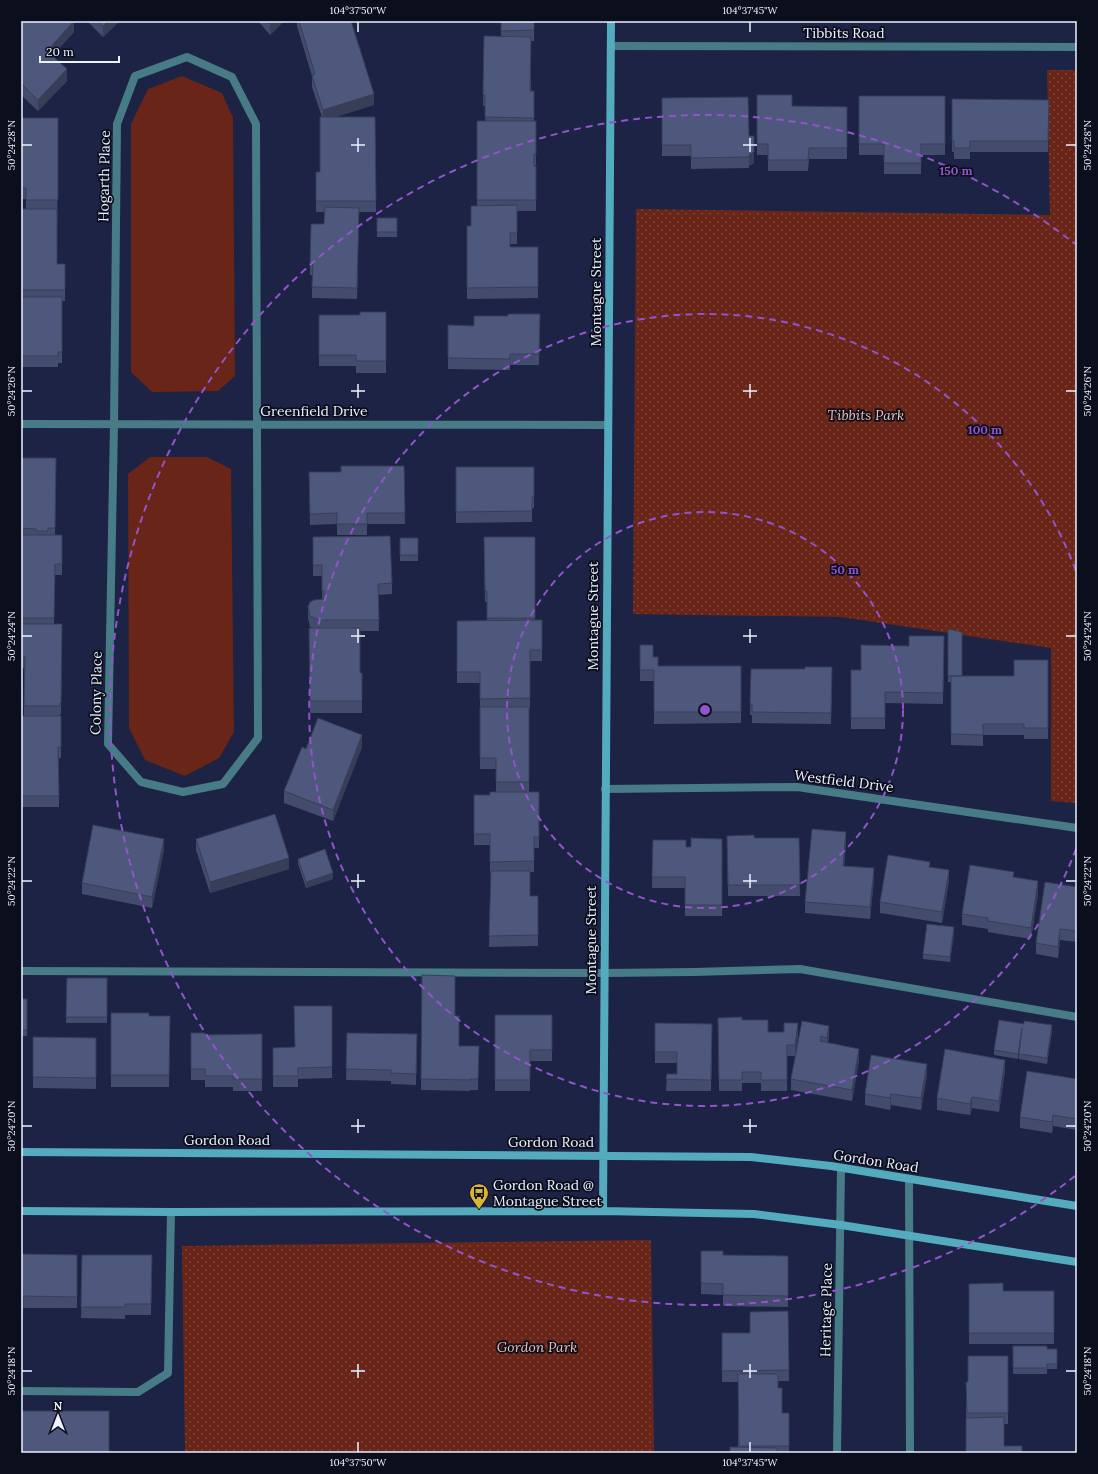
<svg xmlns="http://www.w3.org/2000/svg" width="1098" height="1474" viewBox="0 0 1098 1474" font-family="Lora,serif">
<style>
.green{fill:#682518}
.park{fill:url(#park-dots)}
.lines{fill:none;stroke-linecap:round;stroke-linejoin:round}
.lane{stroke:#477b86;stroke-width:8}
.street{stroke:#477b86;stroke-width:8}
.secondary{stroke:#54abbd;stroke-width:8}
.wall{fill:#434c6c}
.shaded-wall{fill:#373e58}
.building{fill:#4e587d;stroke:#373e58}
.ticks{fill:none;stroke:#eef2ff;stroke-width:1.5}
.ring{fill:none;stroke:#9254cc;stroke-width:2;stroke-dasharray:7 5}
.labels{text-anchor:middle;stroke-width:3.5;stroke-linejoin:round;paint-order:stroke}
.street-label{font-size:14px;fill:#eef2ff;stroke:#0b0e1c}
.park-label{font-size:14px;font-style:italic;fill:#f1bdb1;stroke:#0b0e1c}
.poi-label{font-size:14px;fill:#eef2ff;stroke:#0b0e1c;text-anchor:start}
.centre{fill:#9254cc;stroke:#0b0e1c;stroke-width:2}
.ring-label{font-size:12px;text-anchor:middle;font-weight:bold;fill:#9254cc;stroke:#0b0e1c;stroke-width:3.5;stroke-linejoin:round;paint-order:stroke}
.neatline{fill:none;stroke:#eef2ff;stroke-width:1.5}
.ticks-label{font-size:10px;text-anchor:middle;fill:#eef2ff}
</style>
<defs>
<pattern id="park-dots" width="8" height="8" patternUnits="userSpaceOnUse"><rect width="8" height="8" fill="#682518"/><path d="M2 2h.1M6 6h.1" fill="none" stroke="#7e453b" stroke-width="1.8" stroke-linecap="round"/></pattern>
</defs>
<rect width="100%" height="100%" fill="#1c2344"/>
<path class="green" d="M182 76 222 93 233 118 235 376 218 391 152 392 131 372V124L148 89Z
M150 457H207L231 469 234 732 219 758 185 776 145 760 129 728 128 474Z"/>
<path class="park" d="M1047 70H1077V803L1051 801V648L841 617 633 614 636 209 1050 215Z
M651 1240 654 1453H185L182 1246Z"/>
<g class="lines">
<path class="lane" d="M21 971 604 973 694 972 800 969 1077 1017
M21 1391 138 1392 168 1373 171 1212"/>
<path class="street" d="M611 46 1077 47
M187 57 232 77 256 124 258 738 223 784 183 792 141 782 108 744 114 425 117 124 135 76Z
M21 424 608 425
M605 789 797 787 1077 828
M909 1180 910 1453
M837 1453 841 1168"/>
<path class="secondary" d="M21 1152 751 1157 831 1166 1077 1206
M21 1211 171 1212 603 1211 754 1214 841 1225 1077 1262
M603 1211 611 21"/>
</g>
<path class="wall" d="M21 21H74V32L52 56 67 81 38 111 21 95Z
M87 21H120L103 37Z
M258 21H284L270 35Z
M297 21H351L374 105 335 117H375L376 212H359L357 299 312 298V275H310V264L324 224 325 212H316V172H320L322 117 312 87V76L297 26Z
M501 21H534V41H531V91H534V121H536V165H534L536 166V211H517V244H510V247H538V298L467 299V226H471L477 206V121H485V106H483L484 36 501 37Z
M757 95 792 106 847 107V159H809L808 171H768V155H757Z
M859 96H945V155H921V174H884V155H859Z
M662 98 749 136 754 163 749 166V168L691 169V156H662Z
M952 99 1049 100 1048 152H970V159H954V152H952Z
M21 118H58L57 264H65V301H62V363H58V367H21V209H26V199H21Z
M377 218H397V237H377Z
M386 312V373H356V366H319V315H360Z
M540 314 539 365H510V370L448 369V325L474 326 508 316Z
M21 458H56L55 535H62V575H55L54 624H62L61 714H60V716H61V758H59V807H21V716H24V668H21Z
M404 466 405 524H367V535H337V524L310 525 309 472H341Z
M456 467H534V508H532V522L456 523Z
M313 537 392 583V594L378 595 379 631H360V673H362V713H310L309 628H313L310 627 308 618V607L322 599V576H313Z
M484 537H535V620H542V661H530V709H529V792H539V848H534V872H530V896H538V946L489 947 491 873H490V845H474V795H490L496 792V769H480V683H457V621H487V602H485Z
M400 538H418V561H400Z
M948 629 962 632V676H1014L1048 660V739H1024V735H983V746L951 745V682H948Z
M944 636 943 704 885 703V729H851V670H861L909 646Z
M640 645 653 657 658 666H741V723L654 724V681H640Z
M832 667 831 724 752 723V715H750L751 669H805Z
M362 747 333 821 284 803V791L306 749Z
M727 836 754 838H799L800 896H728Z
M196 839 289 869 210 893 196 850Z
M722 839V916H685V888H652L653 840 686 847H691Z
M846 844 844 866 874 879 870 919 805 913V902Z
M164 850 152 908 82 894V883Z
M298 859 333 879 306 888 298 864Z
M930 867 949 881 942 923 880 913V902Z
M1014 878 1038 893 1031 939 988 932V929L962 925V914Z
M1077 887V942L1060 940 1058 958 1036 954V943Z
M954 933 950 962 923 959V954Z
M422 975 455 1016 459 1046H479L478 1090H470V1091L421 1090Z
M67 978H107V1023H66Z
M21 999H27V1036H21Z
M332 1006V1078L298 1079V1087H273V1048L295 1047Z
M111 1013 149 1016H170L169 1087H111Z
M495 1015H552V1061H530V1091H495Z
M718 1018 742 1020 768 1032 798 1035 795 1056H787V1091H761V1083H742V1091H719Z
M802 1021 829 1037 828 1043 859 1060 852 1101 791 1090V1079Z
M655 1023 712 1024 711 1091H666L667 1074H677V1063H655Z
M1052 1031 1047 1064 1019 1059V1050L1018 1059 994 1055V1050Z
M191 1033 205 1035 262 1034V1091H233V1087H205V1080H191Z
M347 1033 417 1034 416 1085 391 1084V1081L346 1080Z
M33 1037 96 1038V1089L33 1088Z
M1005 1071 999 1112 972 1108 970 1115 937 1110V1098Z
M927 1075 921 1110 891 1105 890 1110 865 1105V1094Z
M1077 1079V1130L1053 1126 1052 1133 1020 1128V1117Z
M701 1251 723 1255 788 1256V1307L723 1306V1295L701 1294Z
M21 1254 77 1255V1308H23V1320H21Z
M82 1255H152L151 1315H125V1319L81 1318Z
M969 1284 1003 1291H1054V1344H969Z
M788 1311 789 1381H778V1388L782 1413H789V1453H730L738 1447V1382H722V1333H750Z
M1013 1346 1047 1349H1057V1369H1047V1374H1013Z
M1008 1356V1424H1004V1446L966 1453V1382H968Z"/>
<path class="shaded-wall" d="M74 21V32L47 62V51Z
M108 21H120L103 37V26Z
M273 21H284L270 35V24Z
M67 69V81L38 111V100Z
M374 94V105L323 121V110Z
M754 152V163L749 166V155Z
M362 735V747L333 821V810Z
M846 832V844L843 877V866Z
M164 839V850L152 908V897Z
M289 858V869L210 893V882Z
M874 868V879L870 919V907Z
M949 870V881L942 923V912Z
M333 873V879L306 888V882Z
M1038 881V893L1031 939V928Z
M954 927V933L950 962V957Z
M1060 929V940L1058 958V947Z
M798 1023V1035L795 1056V1045Z
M1052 1025V1031L1047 1064V1058Z
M829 1026V1037L827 1049V1038Z
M1022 1028V1034L1018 1059V1054Z
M859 1049V1060L852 1101V1090Z
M1005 1060V1071L999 1112V1101Z
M927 1064V1075L921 1110V1098Z
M891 1094V1105L890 1110V1098Z
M972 1097V1108L970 1115V1104Z
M1053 1115V1126L1052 1133V1122Z"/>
<path class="building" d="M21 21H74L47 51 67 69 38 100 21 83Z
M98 21H108L103 26Z
M268 21H273L270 24Z
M299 21H351L374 94 323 110 312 76 315 74Z
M501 21H534V30L501 31Z
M484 36 531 37 530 91H534V118L485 117V95H483Z
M757 95H792V106L847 107V148H809L808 160H768V144H757Z
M859 96H945V144H921V163H884V144H859Z
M748 97 749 136H754V152L749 155V157L691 158V145H662V98Z
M952 99 1049 100 1048 141H970V148H954V141H952Z
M320 117H375L376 201H316V172H320Z
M21 118H58V200H26V188H21Z
M477 121H536V154H534V166H536V200H477Z
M517 205V233H510V247H538V287L467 288V226H471V206Z
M325 207 359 208 357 288 312 287 313 264H310L311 224H324Z
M21 209H57V264H65V290H21Z
M377 218H397V232H377Z
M21 297H62V352H58V356H21Z
M360 312H386V361H356V355H319V315H360Z
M508 314H540L539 354H510V359L448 358V325L474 326V316H508Z
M21 458H56L55 528H48V531H36V529L21 528Z
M341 466H404L405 513H367V524H337V513L310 514 309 472H341Z
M456 467H534V497H532V511L456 512Z
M21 535H62V564H55L54 618H21Z
M390 536 392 583 378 584 379 620H319L310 616 308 607 310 602 314 600 324 599V591H322V565H313V537Z
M484 537H535V618H487V591H485Z
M400 538H418V555H400Z
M542 620V650H530V698L480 699V672H457V621Z
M21 624H62L61 703H60V706H24L25 657H21Z
M309 628H360V673H362V701H310Z
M948 629 962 632V676H948Z
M909 636H944L943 693 885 692V718H851V670H861V645L909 646Z
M640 645H653V657H658V666H741V712H654V670H640Z
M1014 660H1048V728H1024V724H983V735L951 734V676H1014Z
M805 667H832L831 713 752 712V704H750L751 669H805Z
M480 707H529V782H496V758H480Z
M21 716H61V747H58L59 796H21Z
M318 718 362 735 333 810 284 791 302 747 306 749Z
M490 792H539V837H534V861L490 862V834H474V795H490Z
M275 814 289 858 210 882 196 839Z
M93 825 164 839 152 897 82 883Z
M812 829 846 832 843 866 874 868 870 907 805 902Z
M754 835V838H799L800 885H728L727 836Z
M691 838 722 839V905H685V877H652L653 840H686V847H691Z
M325 849 333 873 306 882 298 859Z
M888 855 930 862 929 867 949 870 942 912 880 902Z
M970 865 1014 872 1013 877 1038 881 1031 928 988 921V918L962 914Z
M491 871H530V896H538V935L489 936Z
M1045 882 1077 887V931L1060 929 1058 947 1036 943Z
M927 924 954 927 950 957 923 954Z
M422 975 455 976V1016H459V1046H479L478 1079H470V1080L421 1079Z
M67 978H107V1017H66Z
M21 999H27V1030H21Z
M294 1006H332V1067L298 1068V1076H273V1048L295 1047Z
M111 1013H149V1016H170L169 1075H111Z
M495 1015H552V1050H530V1080H495Z
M742 1017V1020H768V1032H784V1023H798L795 1045H787V1080H761V1072H742V1080H719L718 1018Z
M999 1020 1024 1024V1021L1052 1025 1047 1058 1019 1054 1022 1028 1018 1054 994 1050Z
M802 1021 829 1026 827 1038 821 1036 820 1041 859 1049 852 1090 791 1079Z
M655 1023 712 1024 711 1080 666 1079 667 1074H677V1052H655Z
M191 1033H205V1035L262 1034V1079H233V1076H205V1069H191Z
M347 1033 417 1034 416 1074 391 1073V1070L346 1069Z
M33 1037 96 1038V1078L33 1077Z
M945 1049 1005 1060 999 1101 972 1097 970 1104 937 1098Z
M871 1055 927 1064 921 1098 891 1094 890 1098 865 1094Z
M1027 1071 1077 1079V1119L1053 1115 1052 1122 1020 1117Z
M701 1251H723V1255L788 1256V1296L723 1295V1284L701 1283Z
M21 1254 77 1255V1297L23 1296V1309H21Z
M82 1255H152L151 1304H125V1307H81Z
M1003 1283V1291H1054V1333H969V1284Z
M788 1311 789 1370 722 1371V1333H750V1312Z
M1013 1346H1047V1349H1057V1364H1047V1368H1013Z
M968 1356H1008V1413H967L966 1382H968Z
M738 1374H778V1388H782V1413H789V1446H739Z
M21 1411H109V1453H21Z
M1004 1417V1446H1022V1453H966V1418Z
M730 1447 777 1448V1453H730Z"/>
<path class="ticks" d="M358 22V32M750 22V32M358 138V152M750 138V152M22 145H32M351 145H365M743 145H757M1066 145H1076M358 384V398M750 384V398M22 391H32M351 391H365M743 391H757M1066 391H1076M358 629V643M750 629V643M22 636H32M351 636H365M743 636H757M1066 636H1076M358 874V888M750 874V888M22 881H32M351 881H365M743 881H757M1066 881H1076M358 1119V1133M750 1119V1133M22 1126H32M351 1126H365M743 1126H757M1066 1126H1076M358 1364V1378M750 1364V1378M22 1371H32M351 1371H365M743 1371H757M1066 1371H1076M358 1442V1452M750 1442V1452"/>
<g class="ring">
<circle cx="705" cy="710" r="198"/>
<path d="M1076 849A396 396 0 1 1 1076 571"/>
<path d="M1075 1176A595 595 0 1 1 1075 244"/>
</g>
<defs>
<symbol id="bus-pin" viewBox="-11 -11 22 30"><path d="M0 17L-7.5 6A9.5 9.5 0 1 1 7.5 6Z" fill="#d7b434" stroke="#0b0e1c"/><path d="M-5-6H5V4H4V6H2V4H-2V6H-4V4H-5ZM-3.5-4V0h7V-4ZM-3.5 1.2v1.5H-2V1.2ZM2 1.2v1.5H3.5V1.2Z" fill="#111"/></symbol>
</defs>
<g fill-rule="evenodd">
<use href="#bus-pin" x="468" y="1182" width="22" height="30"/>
</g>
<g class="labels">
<g class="street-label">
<text x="844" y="38">Tibbits Road</text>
<text transform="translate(104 176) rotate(-89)" y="5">Hogarth Place</text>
<text transform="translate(596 292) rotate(-90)" y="5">Montague Street</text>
<text x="314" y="416">Greenfield Drive</text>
<text transform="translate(593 616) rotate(-90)" y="5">Montague Street</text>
<text transform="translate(96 693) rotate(-89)" y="5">Colony Place</text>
<text transform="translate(844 781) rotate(7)" y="5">Westfield Drive</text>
<text transform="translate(591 940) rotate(-90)" y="5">Montague Street</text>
<text x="227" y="1145">Gordon Road</text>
<text x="551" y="1147">Gordon Road</text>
<text transform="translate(876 1161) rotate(9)" y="5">Gordon Road</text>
<text transform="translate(826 1310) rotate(-89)" y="5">Heritage Place</text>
</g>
<g class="park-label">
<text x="866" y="420">Tibbits Park</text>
<text x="537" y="1352">Gordon Park</text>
</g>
<g class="poi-label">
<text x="493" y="1190">Gordon Road @<tspan x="493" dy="16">Montague Street</tspan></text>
</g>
</g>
<circle cx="705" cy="710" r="6" class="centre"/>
<g class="ring-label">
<text x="956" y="175">150 m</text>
<text x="985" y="434">100 m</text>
<text x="845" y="574">50 m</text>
</g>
<rect width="1098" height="1474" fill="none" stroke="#0b0e1c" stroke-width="44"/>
<g transform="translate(58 1416)" stroke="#0b0e1c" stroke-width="3" paint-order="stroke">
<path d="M0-3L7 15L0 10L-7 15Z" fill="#eef2ff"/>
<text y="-6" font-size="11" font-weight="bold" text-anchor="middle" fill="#eef2ff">N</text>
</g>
<path d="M40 56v6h79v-6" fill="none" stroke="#eef2ff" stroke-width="2"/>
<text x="46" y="56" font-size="12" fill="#eef2ff" stroke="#0b0e1c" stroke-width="3" paint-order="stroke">20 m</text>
<rect x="22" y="22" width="1054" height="1430" class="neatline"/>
<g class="ticks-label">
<text x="358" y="14">104°37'50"W</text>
<text x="750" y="14">104°37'45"W</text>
<text transform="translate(11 145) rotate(-90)" y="4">50°24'28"N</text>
<text transform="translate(1087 145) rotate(-90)" y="4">50°24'28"N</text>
<text transform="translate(11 391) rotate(-90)" y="4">50°24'26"N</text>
<text transform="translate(1087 391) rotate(-90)" y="4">50°24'26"N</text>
<text transform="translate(11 636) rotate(-90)" y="4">50°24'24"N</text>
<text transform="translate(1087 636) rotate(-90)" y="4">50°24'24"N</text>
<text transform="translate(11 881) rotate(-90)" y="4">50°24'22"N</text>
<text transform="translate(1087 881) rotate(-90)" y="4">50°24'22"N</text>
<text transform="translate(11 1126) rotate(-90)" y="4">50°24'20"N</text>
<text transform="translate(1087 1126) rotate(-90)" y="4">50°24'20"N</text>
<text transform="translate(11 1371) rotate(-90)" y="4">50°24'18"N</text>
<text transform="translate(1087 1371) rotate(-90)" y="4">50°24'18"N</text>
<text x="358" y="1466">104°37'50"W</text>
<text x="750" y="1466">104°37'45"W</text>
</g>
</svg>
